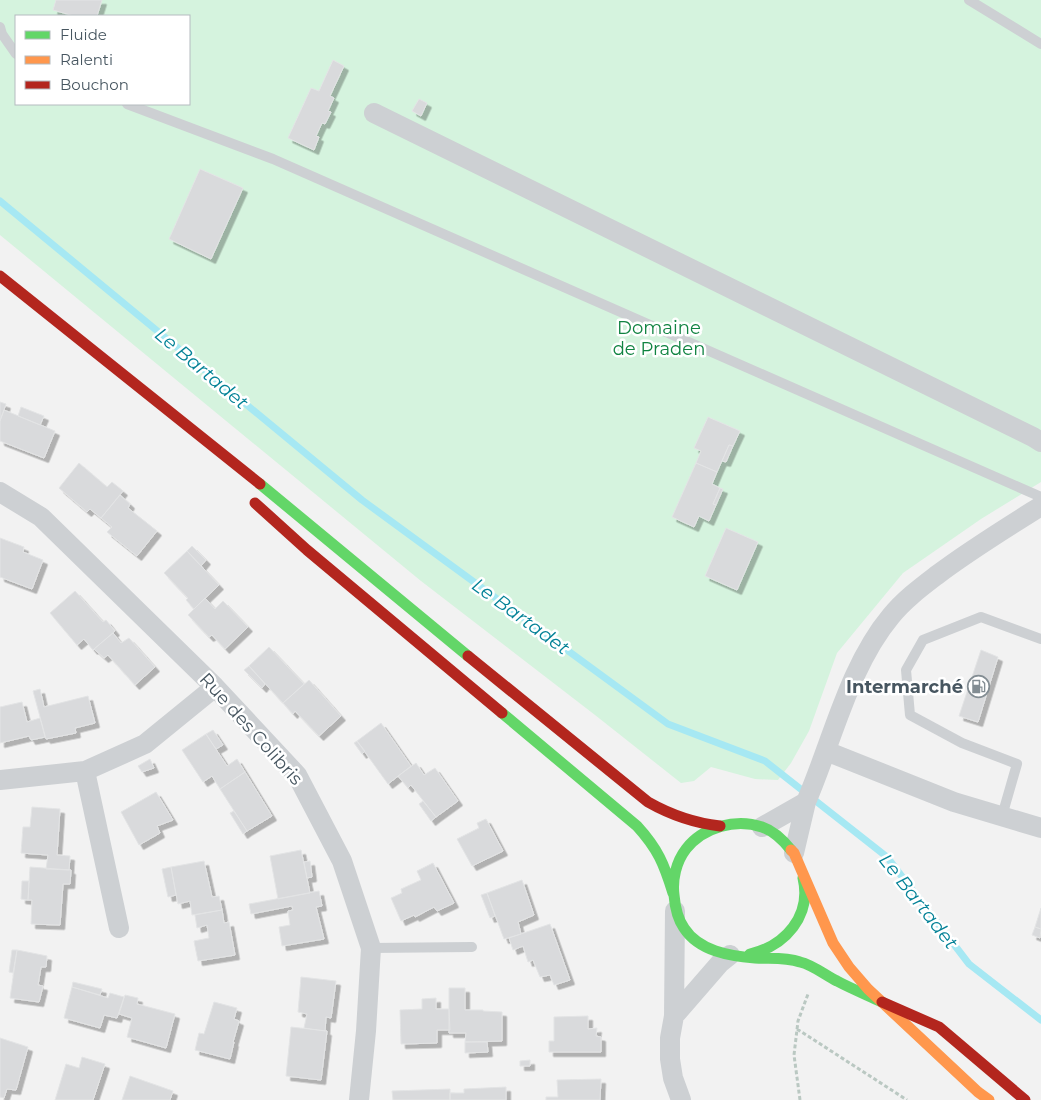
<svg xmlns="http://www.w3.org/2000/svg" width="1041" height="1100" viewBox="0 0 1041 1100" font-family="Montserrat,sans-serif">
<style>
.green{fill:#d5f3de;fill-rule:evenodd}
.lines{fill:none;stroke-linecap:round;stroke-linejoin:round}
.stream{stroke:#a6e8f3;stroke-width:7}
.building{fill:#d9dadc;stroke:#e3e4e5;filter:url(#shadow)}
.path{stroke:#bac8c2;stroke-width:3;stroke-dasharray:4 2.5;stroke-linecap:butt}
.lane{stroke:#cdd0d3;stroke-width:10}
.street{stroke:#cdd0d3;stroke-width:20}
.fast{stroke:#63d668;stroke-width:11}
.slow{stroke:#ff974d;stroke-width:11}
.jam{stroke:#b3261e;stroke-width:11}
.labels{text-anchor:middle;stroke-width:5;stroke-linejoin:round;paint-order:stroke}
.park-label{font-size:18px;fill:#108341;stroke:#fff}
.poi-label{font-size:18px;font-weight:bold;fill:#475660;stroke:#fff;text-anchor:end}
.street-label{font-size:18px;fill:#475660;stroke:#fff}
.water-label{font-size:19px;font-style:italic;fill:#048297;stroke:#fff}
</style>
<defs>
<filter id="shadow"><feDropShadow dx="4.5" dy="4.5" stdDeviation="0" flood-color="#0004"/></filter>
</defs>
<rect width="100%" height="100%" fill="#f2f2f2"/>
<path class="green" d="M0 0H1041V482L981 519 903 573 837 653 809 731 791 763 778 780 755 779 711 767 694 781 681 783 595 715 421 581 0 235ZM16 16H189V104H16Z"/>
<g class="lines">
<path class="stream" d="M0 201 362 500 668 724 765 761 887 857 969 964 1041 1020"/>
</g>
<path class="building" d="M56 0H102L97 16H74L53 10Z
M333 60 344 66 330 96 334 98 328 111 331 112 325 124 322 123 316 136 319 137 314 150 288 138 311 88 319 91Z
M419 99 427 103 421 116 412 111Z
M200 169 243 188 211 259 169 239Z
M0 402 6 404 0 421Z
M21 407 44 416 40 425 18 416Z
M4 410 55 431 44 458 0 441V421Z
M708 417 740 431 733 446 729 445 717 472 696 463 701 451 694 448Z
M729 445 733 446 726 462 722 461Z
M79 463 107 487 112 482 123 491 101 518 90 509 87 512 59 488Z
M696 463 717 472 712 484 720 488 713 504 716 505 709 521 699 516 694 527 672 517Z
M720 488 723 489 716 505 713 504Z
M120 495 130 504 128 508 157 531 137 556 107 532 112 527 101 518Z
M726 528 758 542 737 590 705 576Z
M0 538 24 547 23 552 43 560 32 589 0 577Z
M192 546 206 560 201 566 187 551Z
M187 551 219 585 194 609 186 600 188 598 164 573Z
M75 591 103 622 106 620 115 631 93 650 84 639 77 645 50 613Z
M205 598 215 609 223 601 248 627 225 649 212 635 209 637 188 615Z
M113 633 121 643 129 638 155 667 135 685 108 655 104 658 94 649Z
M269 647 304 684 283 703 249 666Z
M981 650 998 657 978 722 959 716Z
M249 666 265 684 262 688 244 670Z
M309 680 341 716 319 736 295 711 293 714 283 703Z
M40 689 44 707 88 696 95 723 75 728 76 733 46 739 33 691Z
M22 702 27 722 40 718 45 737 31 740 29 736 0 743V707Z
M381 723 411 766 388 784 357 741Z
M213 730 223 745 216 749 206 734Z
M206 734 227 766 237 759 245 772 220 789 212 776 203 782 182 750Z
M357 741 365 751 362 754 354 743Z
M150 759 154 768 142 772 138 766Z
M416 763 424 775 435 768 458 801 436 817 411 785 408 788 398 776Z
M245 772 272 816 247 831 220 789Z
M156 792 173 820 157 826 160 833 139 845 121 812Z
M423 801 436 817 431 821 419 804Z
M32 807 60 809 57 855 70 856 69 870 46 869 48 855 21 853 23 827H30Z
M234 811 247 831 243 834 230 813Z
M486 819 503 851 472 866 457 839 479 828 477 823Z
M301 850 310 893 278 899 270 856Z
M204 861 212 897 219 896 222 910 192 915 190 901 178 904 171 867Z
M310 861 312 877 307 878 304 862Z
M433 863 454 903 437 911 434 907 415 917 414 915 401 921 391 898 402 893 401 889 421 880 417 871Z
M30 867 71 870 70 884H63L60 925 31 924 32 900H28Z
M171 867 176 895 168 897 162 869Z
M522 880 534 915 518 922 521 934 504 939 487 893Z
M22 881H29L28 900 21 899Z
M319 891 322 906 316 907 324 939 282 946 279 927 290 925 288 911 293 910 292 906 251 914 249 904Z
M487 893 495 916 490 918 481 895Z
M1041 908V929L1035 927Z
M222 910 224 923 229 922 235 955 198 961 194 941 209 938 207 925 197 928 195 915Z
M550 924 570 980 554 985 550 975 540 977 533 960 528 962 523 946 513 950 509 938Z
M1035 927 1041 929 1040 938 1032 935Z
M12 950H17L13 973 9 972Z
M17 950 47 956 46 967H41L38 985 43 986 39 1002 10 998Z
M301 977 336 981 331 1018 326 1017 325 1031 304 1028 307 1014 298 1012Z
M73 982 102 989 100 995 72 987Z
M72 987 108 998 110 993 124 997 117 1018 104 1015 100 1028 64 1018Z
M449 988H465V1010H483V1011L502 1012V1041L465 1042 466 1033H449Z
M125 995 138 998 137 1004 175 1014 166 1048 127 1037 132 1018 119 1014Z
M436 998V1009H449L450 1030H437V1043L401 1044 400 1010 422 1009V999Z
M214 1002 237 1008 234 1019 239 1021 233 1042H234L230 1059 195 1050 199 1033 204 1034Z
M588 1016V1029L597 1028 596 1036 601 1037V1052H549V1041H554V1017Z
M291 1027 327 1031 321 1080 286 1076Z
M0 1038 28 1047 16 1090 7 1089 4 1098 0 1097Z
M465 1042H487L488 1052 465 1053Z
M82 1057 105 1064 93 1100H55L66 1064 79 1068Z
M530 1060V1066H520V1061Z
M130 1076 173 1091 170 1100H122Z
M601 1079 600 1100H546V1097H558L557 1080Z
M506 1087V1100H450V1093H464V1089Z
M450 1089V1100H393L392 1091Z"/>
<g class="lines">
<path class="path" d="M797 1029 907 1100
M800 1100 794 1055 798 1021 808 994"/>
<path class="lane" d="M969 0 1041 44
M0 27 2 34 16 54
M127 104 273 159 1041 497
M1002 816 1017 764 962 743 910 715 906 670 923 640 981 617 1041 639
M371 948 472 947"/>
<path class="street" d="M374 113 1033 437 1041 442
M0 492 41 517 215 687 297 775 342 861 371 948 366 1031 359 1100
M826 751 954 802 1041 828
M85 771 119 928
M0 780 85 771 145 744 215 687
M806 802C832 742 849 666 891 616 904 600 920 588 937 575 970 550 1006 528 1041 506
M762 827 806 802 794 853
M675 911 674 1016 670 1038V1059L673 1078 681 1100
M674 1016 720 963 730 955"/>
<path class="fast" d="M260 484 468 656
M502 713 637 826C658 849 664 864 673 893
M791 850C783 840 774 831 762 827 736 818 703 827 686 849 676 862 672 880 674 895 675 907 677 918 684 928 699 951 729 956 755 958 770 959 785 957 800 962 813 965 825 975 837 981 852 989 867 995 882 1002
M750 954C785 946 812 916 803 878"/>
<path class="slow" d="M791 850 794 853 833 943 849 967 868 989 978 1092 989 1100"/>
<path class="jam" d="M0 276 260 484
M255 503 307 550 502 713
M468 656 648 802C671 815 694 823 720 826
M882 1002 939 1027 1025 1100"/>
</g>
<defs>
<symbol id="fuel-ring" viewBox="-11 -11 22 22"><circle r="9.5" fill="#fff" stroke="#838d93" stroke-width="1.5"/><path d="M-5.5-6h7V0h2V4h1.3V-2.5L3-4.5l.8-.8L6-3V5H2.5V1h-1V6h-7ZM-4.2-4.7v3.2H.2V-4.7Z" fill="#838d93"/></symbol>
</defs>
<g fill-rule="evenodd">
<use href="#fuel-ring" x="966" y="674" width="25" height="25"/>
</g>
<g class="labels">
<g class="park-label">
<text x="659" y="334">Domaine<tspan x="659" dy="21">de Praden</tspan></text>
</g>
<g class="poi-label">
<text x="963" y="693">Intermarché</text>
</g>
<g class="street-label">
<text transform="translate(251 729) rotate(48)" y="6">Rue des Colibris</text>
</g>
<g class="water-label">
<text transform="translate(202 368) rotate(40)" y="7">Le Bartadet</text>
<text transform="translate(521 616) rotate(36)" y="7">Le Bartadet</text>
<text transform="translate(919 901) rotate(52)" y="7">Le Bartadet</text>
</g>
</g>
<rect x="15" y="15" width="175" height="90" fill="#ffffff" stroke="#b5bbbf"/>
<rect x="25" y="31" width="25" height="8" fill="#63d668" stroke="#b5bbbf"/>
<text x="60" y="40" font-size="15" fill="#475660">Fluide</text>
<rect x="25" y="56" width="25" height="8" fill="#ff974d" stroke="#b5bbbf"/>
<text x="60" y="65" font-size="15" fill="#475660">Ralenti</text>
<rect x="25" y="81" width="25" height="8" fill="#b3261e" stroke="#b5bbbf"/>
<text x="60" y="90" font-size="15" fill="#475660">Bouchon</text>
</svg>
